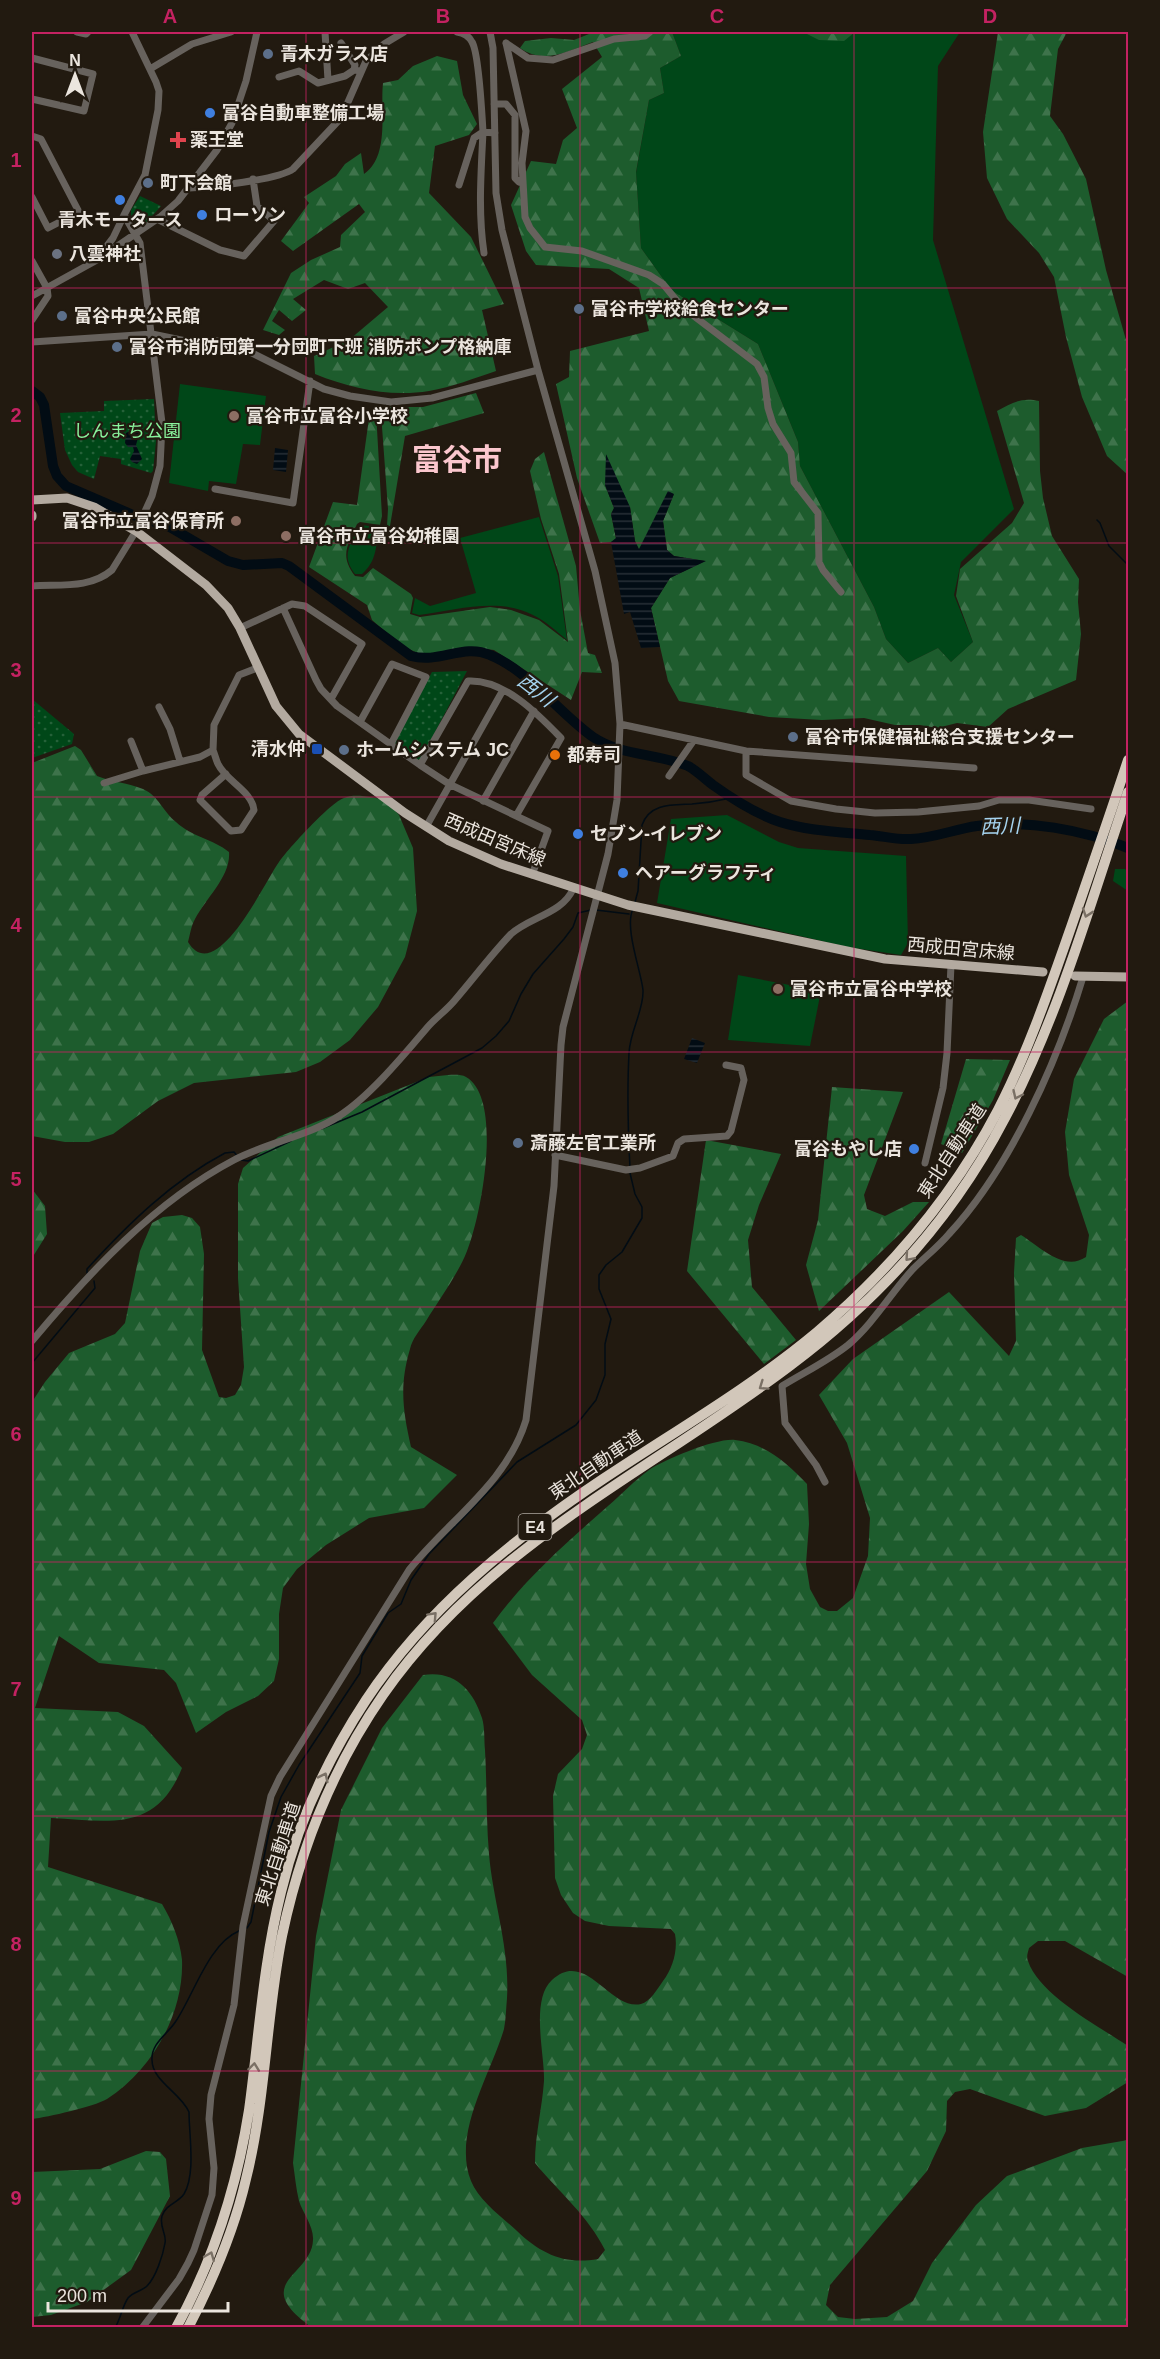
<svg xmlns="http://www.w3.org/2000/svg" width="1160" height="2359" viewBox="0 0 1160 2359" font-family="Helvetica,'Noto Sans JP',sans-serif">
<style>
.green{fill:#004718}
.forest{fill:url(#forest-firs)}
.park{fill:url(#park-dots)}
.water{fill:url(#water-rules)}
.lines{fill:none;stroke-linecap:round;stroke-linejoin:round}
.stream{stroke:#020c14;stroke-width:1.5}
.river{stroke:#020c14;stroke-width:10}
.minor{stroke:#67625d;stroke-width:7}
.major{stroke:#b3aaa0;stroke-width:9}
.highway{stroke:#d2c7ba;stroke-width:10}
.oneway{stroke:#7a7065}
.grid{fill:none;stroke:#c42262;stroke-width:1.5;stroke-opacity:0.55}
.service-dot{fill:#5c6f8a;stroke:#221a10;stroke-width:2}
.shop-dot{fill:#3f7fe0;stroke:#221a10;stroke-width:2}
.health-dot{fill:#e0444e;stroke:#221a10;stroke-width:2}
.worship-dot{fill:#6b7280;stroke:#221a10;stroke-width:2}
.education-dot{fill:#8d6e63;stroke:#221a10;stroke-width:2}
.transit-dot{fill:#1a4fb4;stroke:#221a10;stroke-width:2}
.food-dot{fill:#e8710a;stroke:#221a10;stroke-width:2}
.labels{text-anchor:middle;stroke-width:4.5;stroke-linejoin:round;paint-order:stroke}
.shield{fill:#221a10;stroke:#afa8a0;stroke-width:1.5}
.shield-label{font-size:16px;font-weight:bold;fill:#ebe5de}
.poi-label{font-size:18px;font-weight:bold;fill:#ebe5de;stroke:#221a10;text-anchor:start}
.park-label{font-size:18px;fill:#89f39c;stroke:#221a10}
.street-label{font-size:18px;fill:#ebe5de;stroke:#221a10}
.water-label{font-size:20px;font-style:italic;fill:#a5d3ef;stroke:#221a10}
.town-label{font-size:30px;font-weight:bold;fill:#fbc7ce;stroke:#221a10}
.neatline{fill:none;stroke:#c42262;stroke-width:2}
.grid-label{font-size:20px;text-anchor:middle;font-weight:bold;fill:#c42262}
</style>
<defs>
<pattern id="forest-firs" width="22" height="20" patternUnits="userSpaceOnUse" patternTransform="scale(1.5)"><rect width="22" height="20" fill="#1d5c2d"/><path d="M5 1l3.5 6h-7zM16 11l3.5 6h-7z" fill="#3e734b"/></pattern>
<pattern id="park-dots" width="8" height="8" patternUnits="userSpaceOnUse" patternTransform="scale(1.5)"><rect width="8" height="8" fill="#004718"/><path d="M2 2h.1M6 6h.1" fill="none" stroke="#256139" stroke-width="1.8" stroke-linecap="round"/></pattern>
<pattern id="water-rules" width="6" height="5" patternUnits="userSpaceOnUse" patternTransform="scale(1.5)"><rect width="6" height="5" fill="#020c14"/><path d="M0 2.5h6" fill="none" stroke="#272f36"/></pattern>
</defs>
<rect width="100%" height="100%" fill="#221a10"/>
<path class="green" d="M672 32H960L938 66 933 240 1014 509 961 562 954 595 973 642 951 662 938 648 908 663 886 639 874 607 800 466 798 442 758 344 671 290 641 248 636 173 649 100 664 93 660 68 681 56Z
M180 384 266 396 260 445 243 444 236 484 209 481 208 491 169 483Z
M539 517 558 576 567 640C556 631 546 621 533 615 498 597 457 610 419 615L412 613 415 598 430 606 476 593 460 538Z
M360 525 379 527C376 546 377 561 362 574H355C340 555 351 544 360 525Z
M727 815 779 842 798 848 906 856 908 943 901 955 848 947 657 903 671 819Z
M1115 869H1125L1128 871V891L1113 881Z
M738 975 821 991 810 1046 728 1040Z"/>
<path class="forest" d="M594 32H672L681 56 660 68 664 93 649 100 636 172 641 248 671 290 758 344 798 442 800 466 874 607 886 639 908 663 938 648 951 662 973 642 956 596 960 569 1012 523 1024 503 997 411C1012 403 1021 397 1039 401L1040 471 1043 498 1052 536 1079 579 1078 602 1081 634 1076 680 1008 709 988 727 957 723 937 728 920 725H895L864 718 822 720 769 717 679 701 668 681 651 608 670 578 705 561 674 556 667 550 663 521 674 494 639 550 635 541 630 507 605 485 614 508 611 514 616 539 611 542 600 543 577 478 556 384 569 377 570 351 649 331 639 288 609 269 536 265 526 251 511 205 531 161 556 164 563 140 577 128 562 89 602 57 593 42C568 51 544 65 520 48L525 41 551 38 574 40Z
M803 32H855L844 41 819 40Z
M998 32H1067L1058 49 1050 116 1063 134 1086 179 1106 270 1126 340 1128 343V475L1107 456 1082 397 1066 337 1054 277 1039 253 1007 219 987 178 983 132Z
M437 56 457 61 463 95 477 124 469 135 435 146 429 193 471 237 504 304 482 310 496 371C475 378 452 387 429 391 390 397 352 389 315 374L314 356 349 340 388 307 365 283 348 289 324 280 293 299 306 310 292 321 279 310 272 321 285 330 279 335 263 330 291 273 311 260 340 247 341 235 365 212 359 204 293 251 281 241 309 203 304 197 336 176 345 164 361 153 364 174C390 156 380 111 383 83L398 80 413 66Z
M476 393 484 413 405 436 390 526H387L388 509 381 413 384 407H423Z
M370 411 376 412 382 516 380 525 360 522 357 524C348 545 339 555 355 576L363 577 373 568 411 594 413 598 410 614 420 617 490 607 511 610 539 620 568 642 559 574 541 519 530 471 535 459 544 452 576 566 580 610 588 653 595 655 602 673 582 672 571 700 494 650 470 647 443 654 422 655 402 646 372 620 367 605 309 567 333 502 357 505Z
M75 746 81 750 97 776C112 782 128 783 143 789 159 796 163 812 176 822 192 837 213 839 229 852 231 876 206 898 195 919 191 926 190 935 188 942 216 988 265 881 279 862 288 849 331 802 344 798 356 793 373 798 386 800L399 815 413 848 417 911 405 957 378 1007 350 1040 320 1062 296 1072 194 1083 158 1101 113 1134 89 1142H65L32 1136V763Z
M1128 1001V1977L1065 1941H1038L1029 1948C1028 1952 1026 1957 1028 1961 1039 1995 1100 2027 1128 2046V2082L1086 2108 1045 2116 970 2089 955 2092 947 2101 946 2131 927 2171 830 2285 826 2305 838 2317 855 2319 887 2317 913 2301 932 2263 976 2205 1007 2176 1082 2148 1128 2140V2327H311C249 2282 312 2276 313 2240 314 2227 303 2213 299 2201 296 2189 295 2176 293 2163L316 1936 341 1810 382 1728 423 1675C455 1670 473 1690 482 1718 485 1728 484 1740 485 1750 487 1785 486 1819 489 1854 493 1902 510 1948 507 1998 506 2008 506 2019 504 2029 491 2074 452 2133 471 2181 479 2201 502 2217 517 2231 541 2254 565 2265 598 2259L605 2250C588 2216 559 2192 535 2163 535 2135 542 2109 544 2081 545 2055 530 2000 552 1980 586 1948 610 2011 641 2004 650 2002 658 1988 663 1981 673 1968 678 1950 675 1934L671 1929 609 1926 585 1921 573 1913 561 1895 555 1878 553 1796 558 1774 582 1749 587 1735 582 1720 532 1675 493 1623C525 1579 567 1542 608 1506 622 1494 635 1480 649 1470 666 1459 716 1438 735 1440 766 1444 786 1462 807 1484L809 1524 806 1564 810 1589 820 1607 828 1611H837L853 1598 868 1556 870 1518 847 1443 819 1395 853 1359 949 1292 1009 1356 1016 1341 1014 1273 1016 1238 1021 1235C1040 1247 1064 1272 1086 1257L1089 1235 1069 1175 1065 1132 1074 1079 1104 1019Z
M966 1059 1010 1060 993 1100 962 1153 941 1144Z
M448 1075C453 1075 461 1074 466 1077 504 1099 481 1216 467 1251 458 1274 439 1300 426 1321 420 1330 412 1339 410 1349 399 1386 403 1411 411 1447L457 1475 424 1508 369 1518 326 1545 297 1569 283 1588 279 1614V1659L274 1681 258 1696 226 1712 196 1733 176 1683 164 1670 99 1663 59 1636 35 1708 118 1712 144 1726 182 1768C156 1833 109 1821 51 1818L48 1867 162 1904C172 1921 180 1940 182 1960 184 2014 152 2070 107 2099 93 2107 48 2117 32 2119V1402L45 1382 69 1353 115 1334 125 1323 140 1251 152 1223 163 1217 182 1215 192 1218 200 1227 204 1254 202 1350 219 1397 226 1398 235 1395 241 1385 244 1367 238 1278V1184L243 1168 278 1137 429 1077Z
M832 1087 903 1092 864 1195 867 1209 885 1216 913 1202H929L903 1231 819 1311 806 1265 818 1220Z
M706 1140 781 1154 759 1205 748 1240 752 1287 796 1340 764 1364 687 1271Z
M32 1189 45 1206 47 1234 32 1258Z
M146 2151 160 2152 166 2159 170 2196 131 2270 87 2302 51 2315 32 2317V2172L100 2169Z"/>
<path class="park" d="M140 196 161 206 146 223 136 224 131 219V210Z
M154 399 156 441 153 471 151 473 121 464V459L100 456 94 479 78 472 72 465 65 450 60 413 104 411V401Z
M467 671 421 759 417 760 393 743 432 672Z
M32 699 74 734 72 744 32 758Z"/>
<path class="water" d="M134 428H137L140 431 136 445 142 459 137 464 132 462 130 459 134 451 133 447H128L125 443 126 433Z
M275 448 288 450 286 472 273 470Z
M606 454 630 507 635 541 639 549 668 491 674 494 663 521 667 550 674 556 706 561 670 578 651 608 660 647 641 648 630 612 624 614 611 542 616 538 611 514 614 508 605 485Z
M692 1038 705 1043 697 1063 684 1059Z"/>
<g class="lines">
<path class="stream" d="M1097 520 1100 523 1109 546 1128 565
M1128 611 1127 625 1128 630
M635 902 638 891 642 825C650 803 672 805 692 804 705 803 718 801 731 798
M596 910 629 914
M321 1129 362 1112 482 1048 496 1036 509 1021 521 994 533 974 564 939 573 927 578 913 591 910
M241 1160 248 1161 291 1141
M630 1168C628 1130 627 1091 629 1053 630 1031 644 1010 643 990 641 971 624 927 633 909
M87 1273V1269C128 1224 172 1181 225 1153L234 1152 238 1157
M32 1363 95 1288 94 1281
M247 1928 251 1922 269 1832 281 1797 299 1765 360 1673 362 1656 388 1613 401 1604 411 1580 429 1554 517 1462 576 1425 596 1400 605 1375V1344L611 1319 599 1289V1275L606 1265 622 1252 642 1218V1207L635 1194 630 1173
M115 2328C121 2318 122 2307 128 2298 133 2292 142 2291 147 2286 156 2277 163 2255 165 2243 167 2234 159 2227 162 2216 166 2204 178 2203 184 2194 196 2174 189 2135 189 2112 181 2093 152 2081 152 2060 151 2043 168 2034 176 2021 193 1996 209 1943 239 1931"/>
<path class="river" d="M32 391 40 397 44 405 53 466 57 476 66 486 133 515 168 526 228 561 243 565 282 563 289 566 411 656C440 664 463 643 490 655 528 670 559 713 593 737 621 756 657 753 688 766 696 770 705 779 713 785 734 800 756 814 780 822 808 831 841 832 870 835 883 836 897 840 911 839 934 838 955 829 977 826 1025 819 1084 830 1128 848"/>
<path class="minor" d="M77 32 86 34 88 32
M325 32 328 80
M457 32C463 33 469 36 472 42 479 53 482 116 483 132L495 133
M490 32 493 48 496 193 502 230 538 370
M341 43 355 65 354 70
M506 43 526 131 522 163 525 217 530 228 545 247 582 251 649 275 663 284 682 307 757 364 764 377 768 408 773 424 791 453 794 482 818 513 819 562 823 570 841 592
M506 43 528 58 553 60 614 39 645 36 650 32
M32 58 93 74 84 111 32 99
M150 69 192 44 231 32
M279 77 299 71 318 83 345 76 354 70 361 71
M494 104H506L515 115V178L519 182 523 183
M483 132C481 173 478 213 484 253
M32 136 41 139 79 212 48 228 32 197
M459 185 474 138 483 132
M189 188C210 187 278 180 293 169L341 118 366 61 384 44 404 32
M157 219 220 250 244 256 274 221 257 206 253 179
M100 255 113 238 124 215
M32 261 47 288 48 296 32 320
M32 296 97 260 160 217 178 201 217 150 232 123 246 81 257 32
M32 342 152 334 186 341H228L324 389 350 396 391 402 432 398 538 370 595 571 615 663 620 724 617 800 608 854 563 1027 561 1045 554 1186 526 1420C507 1483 449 1520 409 1570L280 1777 271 1796 243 1926 234 2005 211 2095 209 2119 214 2168 212 2195 194 2250 188 2263 179 2279 142 2328
M215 489 293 503 310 381
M32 586C59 584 90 589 112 570L136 531 152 496 160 466 161 446 162 423 140 243 124 215 145 175 158 110 159 91 156 82 132 32
M283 608 316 680 321 689 337 706 420 765 449 784 548 831 532 875
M240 628 292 604 305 606 362 644 331 699
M159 707 170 729 180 761
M360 722 392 664 426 677 391 744
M620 724 746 751 974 768
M131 741 143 771
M213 750C215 755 216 760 218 764 226 781 252 791 254 810L241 830 231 831 200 800 202 795 226 774
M746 751V775L791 801 836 809 875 813 918 812 979 806 999 800H1029L1091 809
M420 765 468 681C504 679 538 714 561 738L516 816
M669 776 694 740
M104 783 143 771 200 757 213 750 214 725 239 675 257 668
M483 801 534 711
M426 827 503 690
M555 1155 626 1170 640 1168 673 1156 678 1143 684 1139 727 1136 731 1131 744 1080 741 1068 726 1065
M925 1163 943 1088 947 1053 951 965
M32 1341C89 1273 154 1202 234 1160 266 1143 311 1135 339 1116 369 1097 403 1056 426 1029 435 1018 446 1011 455 1000 474 978 491 955 511 934 530 917 563 913 573 889
M825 1482 816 1465 785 1423 782 1386C803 1373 828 1361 848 1345 873 1324 891 1293 913 1269 925 1257 938 1247 949 1234 1010 1168 1057 1063 1083 977"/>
<path class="major" d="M32 500 67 498 94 507 136 531 206 585 228 608 240 628 276 706 299 734 405 813 449 841 501 864 628 905 885 959 1043 972
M32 515V517
M1075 976 1128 977"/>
<path class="highway" d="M176 2328C213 2261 237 2186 249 2110 259 2037 263 1964 281 1892 297 1824 328 1758 366 1700 427 1608 513 1539 603 1479 675 1431 750 1388 817 1332 890 1270 953 1196 998 1110 1027 1054 1048 993 1069 933 1089 875 1109 818 1128 760
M188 2328C213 2280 234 2231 246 2179 266 2099 266 2016 282 1936 300 1850 333 1767 383 1695 487 1545 650 1472 791 1365 879 1299 954 1216 1005 1118 1059 1016 1091 901 1128 792"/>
</g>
<defs><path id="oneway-chevron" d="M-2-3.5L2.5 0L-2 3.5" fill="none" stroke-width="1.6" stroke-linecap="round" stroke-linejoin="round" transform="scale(1.5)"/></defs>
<g class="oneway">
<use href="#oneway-chevron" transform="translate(1087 913) rotate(109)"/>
<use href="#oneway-chevron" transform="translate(1017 1095) rotate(115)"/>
<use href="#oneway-chevron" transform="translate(909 1257) rotate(131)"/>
<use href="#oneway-chevron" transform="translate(763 1386) rotate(145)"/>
<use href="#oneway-chevron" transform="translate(433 1616) rotate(-47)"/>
<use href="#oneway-chevron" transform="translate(324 1777) rotate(-64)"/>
<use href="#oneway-chevron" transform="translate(254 2067) rotate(-83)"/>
<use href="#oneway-chevron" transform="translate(210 2256) rotate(-68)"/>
</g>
<path class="grid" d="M306 32V2328M580 32V2328M854 32V2328M32 288H1128M32 543H1128M32 797H1128M32 1052H1128M32 1307H1128M32 1562H1128M32 1816H1128M32 2071H1128"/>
<g class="service-dot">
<circle cx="268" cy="54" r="6"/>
<circle cx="148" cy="183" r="6"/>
<circle cx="579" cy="309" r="6"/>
<circle cx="62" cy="316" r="6"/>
<circle cx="117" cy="347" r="6"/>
<circle cx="793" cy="737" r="6"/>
<circle cx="344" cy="750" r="6"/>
<circle cx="518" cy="1143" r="6"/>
</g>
<g class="shop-dot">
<circle cx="210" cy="113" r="6"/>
<circle cx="120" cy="200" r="6"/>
<circle cx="202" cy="215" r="6"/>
<circle cx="578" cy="834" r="6"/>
<circle cx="623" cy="873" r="6"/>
<circle cx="914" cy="1149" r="6"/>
</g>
<path class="health-dot" d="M175 131h6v6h6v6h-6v6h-6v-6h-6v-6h6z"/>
<circle class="worship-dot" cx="57" cy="254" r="6"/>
<g class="education-dot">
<circle cx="234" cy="416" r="6"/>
<circle cx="236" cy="521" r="6"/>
<circle cx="286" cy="536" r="6"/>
<circle cx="778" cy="989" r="6"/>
</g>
<rect class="transit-dot" x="311" y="743" width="12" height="12" rx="3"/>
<circle class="food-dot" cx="555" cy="755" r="6"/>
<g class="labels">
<rect class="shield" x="518.5" y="1514" width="33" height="26" rx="4.5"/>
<g class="shield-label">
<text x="535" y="1533">E4</text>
</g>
<g class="poi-label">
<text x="280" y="60">青木ガラス店</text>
<text x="222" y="119">富谷自動車整備工場</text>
<text x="190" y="146">薬王堂</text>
<text x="160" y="189">町下会館</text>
<text x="214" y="221">ローソン</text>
<text x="120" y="226" text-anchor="middle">青木モータース</text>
<text x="69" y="260">八雲神社</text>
<text x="591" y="315">富谷市学校給食センター</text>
<text x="74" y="322">富谷中央公民館</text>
<text x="129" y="353">富谷市消防団第一分団町下班 消防ポンプ格納庫</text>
<text x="246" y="422">富谷市立富谷小学校</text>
<text x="224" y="527" text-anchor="end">富谷市立富谷保育所</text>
<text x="298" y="542">富谷市立富谷幼稚園</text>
<text x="805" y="743">富谷市保健福祉総合支援センター</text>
<text x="305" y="755" text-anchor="end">清水仲</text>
<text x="356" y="756">ホームシステム JC</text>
<text x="567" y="761">都寿司</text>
<text x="590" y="840">セブン-イレブン</text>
<text x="635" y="879">ヘアーグラフティ</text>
<text x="790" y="995">富谷市立富谷中学校</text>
<text x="530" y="1149">斎藤左官工業所</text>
<text x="902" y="1155" text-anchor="end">富谷もやし店</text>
</g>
<g class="park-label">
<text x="127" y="437">しんまち公園</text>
</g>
<g class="street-label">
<text transform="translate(495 840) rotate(23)" y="6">西成田宮床線</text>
<text transform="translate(961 949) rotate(5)" y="6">西成田宮床線</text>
<text transform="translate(952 1151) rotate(-57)" y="6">東北自動車道</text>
<text transform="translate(596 1465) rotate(-34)" y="6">東北自動車道</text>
<text transform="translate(278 1854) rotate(-72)" y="6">東北自動車道</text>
</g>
<g class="water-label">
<text transform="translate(536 690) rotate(38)" y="7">西川</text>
<text transform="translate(1000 826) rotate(-2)" y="7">西川</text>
</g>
<g class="town-label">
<text x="457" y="470">富谷市</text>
</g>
</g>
<rect width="1160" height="2359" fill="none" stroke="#221a10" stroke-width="66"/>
<g transform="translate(75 75)" stroke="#221a10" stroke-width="4.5" paint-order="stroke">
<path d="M0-4.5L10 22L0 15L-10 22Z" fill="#ebe5de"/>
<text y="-9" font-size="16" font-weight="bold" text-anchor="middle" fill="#ebe5de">N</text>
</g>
<path d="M48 2302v9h180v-9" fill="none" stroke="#ebe5de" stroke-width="3"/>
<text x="57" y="2302" font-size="18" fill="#ebe5de" stroke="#221a10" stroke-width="4.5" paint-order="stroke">200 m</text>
<rect x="33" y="33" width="1094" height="2293" class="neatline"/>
<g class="grid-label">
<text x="170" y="23">A</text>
<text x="443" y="23">B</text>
<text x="717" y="23">C</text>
<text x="990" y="23">D</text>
<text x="16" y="167">1</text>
<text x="16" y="422">2</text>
<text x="16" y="677">3</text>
<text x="16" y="932">4</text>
<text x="16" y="1186">5</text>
<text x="16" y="1441">6</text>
<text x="16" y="1696">7</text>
<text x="16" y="1951">8</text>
<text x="16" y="2205">9</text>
</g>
</svg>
